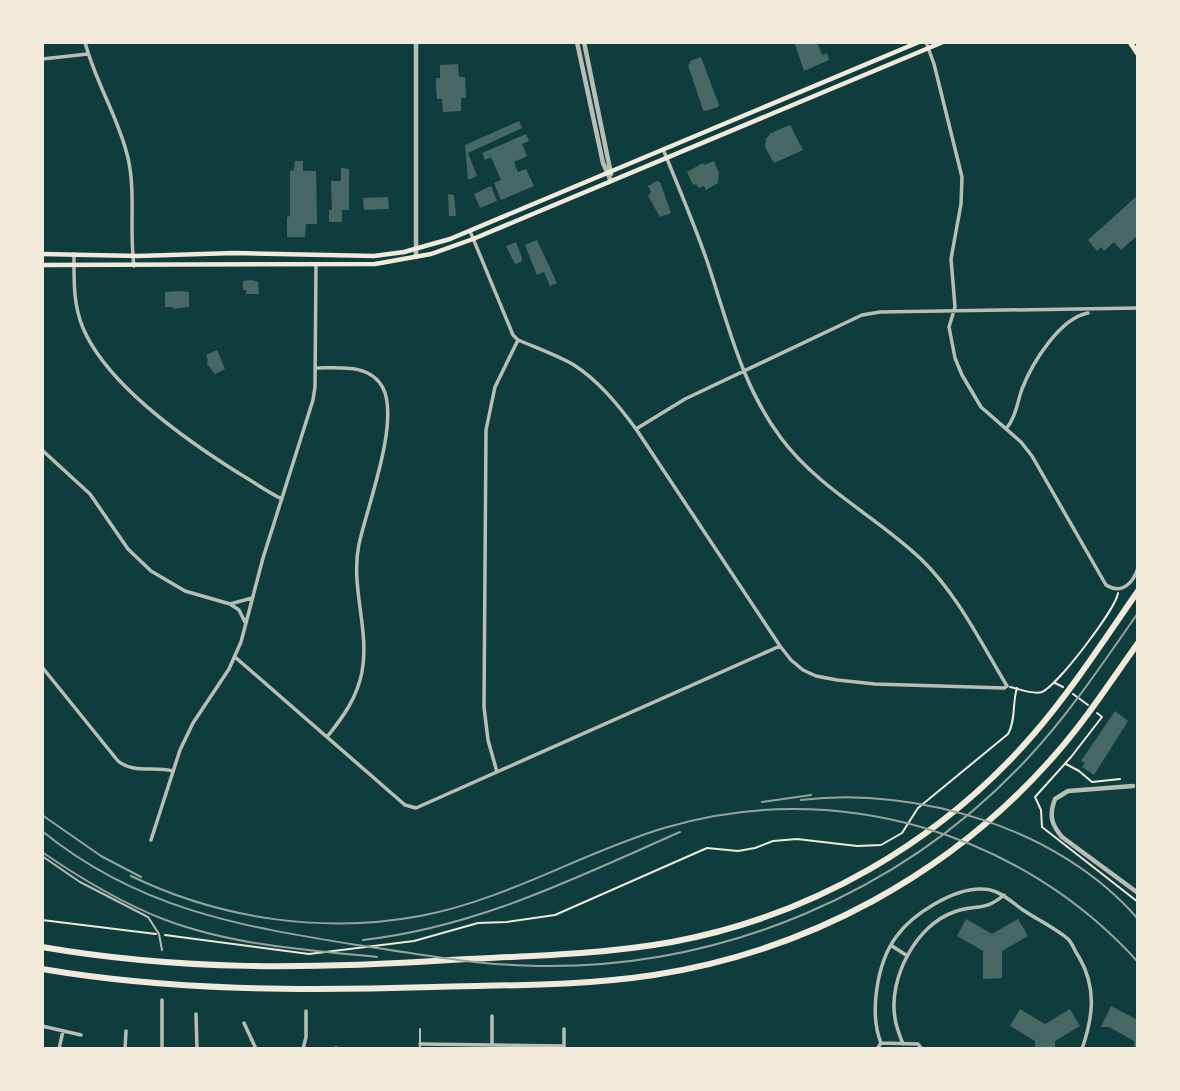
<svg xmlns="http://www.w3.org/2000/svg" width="1180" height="1091" viewBox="0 0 1180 1091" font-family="Quicksand,sans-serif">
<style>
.building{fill:#486865}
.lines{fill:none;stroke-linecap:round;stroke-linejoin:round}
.path{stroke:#f1e9da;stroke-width:2}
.service{stroke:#b8beb3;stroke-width:2}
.minor{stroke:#b8beb3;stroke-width:3.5}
.tertiary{stroke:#b8beb3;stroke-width:4.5}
.secondary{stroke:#f1e9da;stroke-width:4.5}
.trunk{stroke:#f1e9da;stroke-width:5}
.motorway{stroke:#f1e9da;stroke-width:6}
.rail{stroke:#97a49c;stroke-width:2}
</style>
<rect width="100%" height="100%" fill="#0f3d3e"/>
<path class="building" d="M794 42H817L822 55 827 53 829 60 804 71Z
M701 57 719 105 718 107 706 111 703 110 688 65 690 64V61Z
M458 64 459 77H465L466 98H461V111L443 112 442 99H437L436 89V78H440V65Z
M519 121 522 128 468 153 477 176 468 180 465 145Z
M790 125 803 150 774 163 765 147 766 139 771 133Z
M526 134 529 141 522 144 527 156 514 162 518 172 526 169 534 186 501 200 494 183 501 180 491 157 485 160 482 153Z
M295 161H303V171H316L317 224H306L305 237H287V217L290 216V171L294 170Z
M714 161 719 173 718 183 706 190 704 186 699 188 696 184 693 185 687 172 703 163 704 165Z
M341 168 349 169V210H342V222H329V210H332L331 181H341Z
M656 181 660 182 671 213 660 217 648 196 651 192 648 186Z
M491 186 497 201 480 208 474 194Z
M448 194 454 195 456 216H449Z
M1138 195V235L1121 250 1114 242 1104 251 1101 247 1097 251 1088 240Z
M388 197 389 209 364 210 363 198Z
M537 240 557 283 550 286 544 272 537 275 525 245Z
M516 242 522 258 521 262 515 264 506 246Z
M251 280 258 282 259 294H246V290H243V281Z
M181 291 189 292V307L173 309V307H165V292Z
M217 350 225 369 215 374 207 364 208 360 206 355Z
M1115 711 1128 721 1094 775 1082 767 1085 763 1081 761Z
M966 919 992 934 1018 919 1028 936 1002 951V978L983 979V951L957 936Z
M1111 1006 1138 1020V1049H1134V1041L1109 1027H1101Z
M1020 1009 1045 1024 1070 1009 1080 1026 1055 1041V1049H1035V1041L1010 1026Z"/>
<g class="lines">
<path class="path" d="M1055 683 1063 687
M1010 687C1020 689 1033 695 1042 692 1057 686 1116 609 1118 593
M1073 694 1088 705
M1097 713 1102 717 1071 757 1035 797 1041 810 1042 827 1138 902
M1066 764 1079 771 1092 782 1120 779
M42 920 156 934
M165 935 309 954 414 941 478 923 507 922 555 915 707 848 738 851 755 848 773 841 797 839 857 846 881 845 902 833 918 808 1008 734C1016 720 1012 704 1017 688"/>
<path class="service" d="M42 856 80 882 148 917 159 934 162 950
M420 1029V1049"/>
<path class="minor" d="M85 42C95 82 119 118 128 158 136 193 129 230 134 266
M926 42 934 64 962 177 961 204 951 259 955 307 949 327 955 358 962 375 981 407 1021 442 1032 456 1106 585C1122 595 1133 583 1138 568
M42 59 88 54
M470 231 513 335 518 340C537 348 557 355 574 365 599 381 619 406 636 429L780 646 791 660 803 670 816 676 837 680 875 684 1004 688 1007 686C981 643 958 595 921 559 876 516 819 489 781 438 740 383 728 322 706 258 693 221 678 186 663 149
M74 254C74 280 73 304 83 328 107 385 189 442 240 474 254 482 267 492 282 499
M315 368C338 368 370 363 383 388 400 422 367 507 359 544 350 587 370 630 362 672 357 698 343 717 327 737
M636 429 685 399 862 315 880 312 1138 308
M1006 429C1016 417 1017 403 1022 389 1032 363 1060 318 1088 313
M42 450 90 494 128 549 151 571 185 591 230 604 239 610 245 622
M230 604 252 598
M235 657 405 805 416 808 780 646
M42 667 118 761C134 774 154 766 173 771
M497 772 488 740 484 707 486 430 495 387 518 340
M151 840 180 750 193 723 229 669 241 642 263 558 313 400 315 387 316 265
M892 946 906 955
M162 1000V1049
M196 1014 197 1049
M244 1023 256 1049
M42 1026 81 1035
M564 1029V1049
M881 1043 918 1044 922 1049
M420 1044 564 1046
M903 1044C900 1036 896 1027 895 1018 888 979 916 925 954 912 976 904 984 912 1004 895
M492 1045V1016
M336 1048V1049
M59 1049 63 1031
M125 1049 126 1031
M303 1049 306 1037V1011
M877 1049 881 1043C869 1013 877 963 896 937 912 914 954 888 982 889 999 889 1010 901 1023 910 1038 920 1055 928 1068 939 1073 944 1075 952 1079 957 1097 988 1093 1017 1082 1049"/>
<path class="tertiary" d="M416 42V257
M577 42 603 163 611 181
M584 42 611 174
M1133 786 1068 791 1055 799C1049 815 1051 824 1062 837L1138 893"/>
<path class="secondary" d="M42 254 138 256 234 253 374 256 404 252 450 239 919 42
M42 265 375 264 431 254 473 239 943 42"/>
<path class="trunk" d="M1130 42 1138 54"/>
<path class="motorway" d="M42 947C181 971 310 969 450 960 524 956 599 955 672 942 811 916 939 843 1032 736 1071 691 1104 640 1138 591
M42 969C172 991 302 991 433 987 507 985 581 986 654 975 808 951 951 874 1054 756 1085 721 1111 681 1138 643"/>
<path class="rail" d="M801 800C917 786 1060 828 1138 919
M762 802 811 795
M42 815 101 856 141 877
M42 831C138 909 239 926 357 945 417 954 477 965 538 966 722 969 903 893 1028 758 1069 714 1103 663 1138 613
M42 852C80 878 119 902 163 919 231 945 305 950 377 957
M131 876C220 919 323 934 420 916 506 900 581 853 664 828 833 777 1020 831 1138 962
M363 940C478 927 575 878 680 832"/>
</g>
<rect width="1180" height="1091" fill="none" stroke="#f1e9da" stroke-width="88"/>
</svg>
